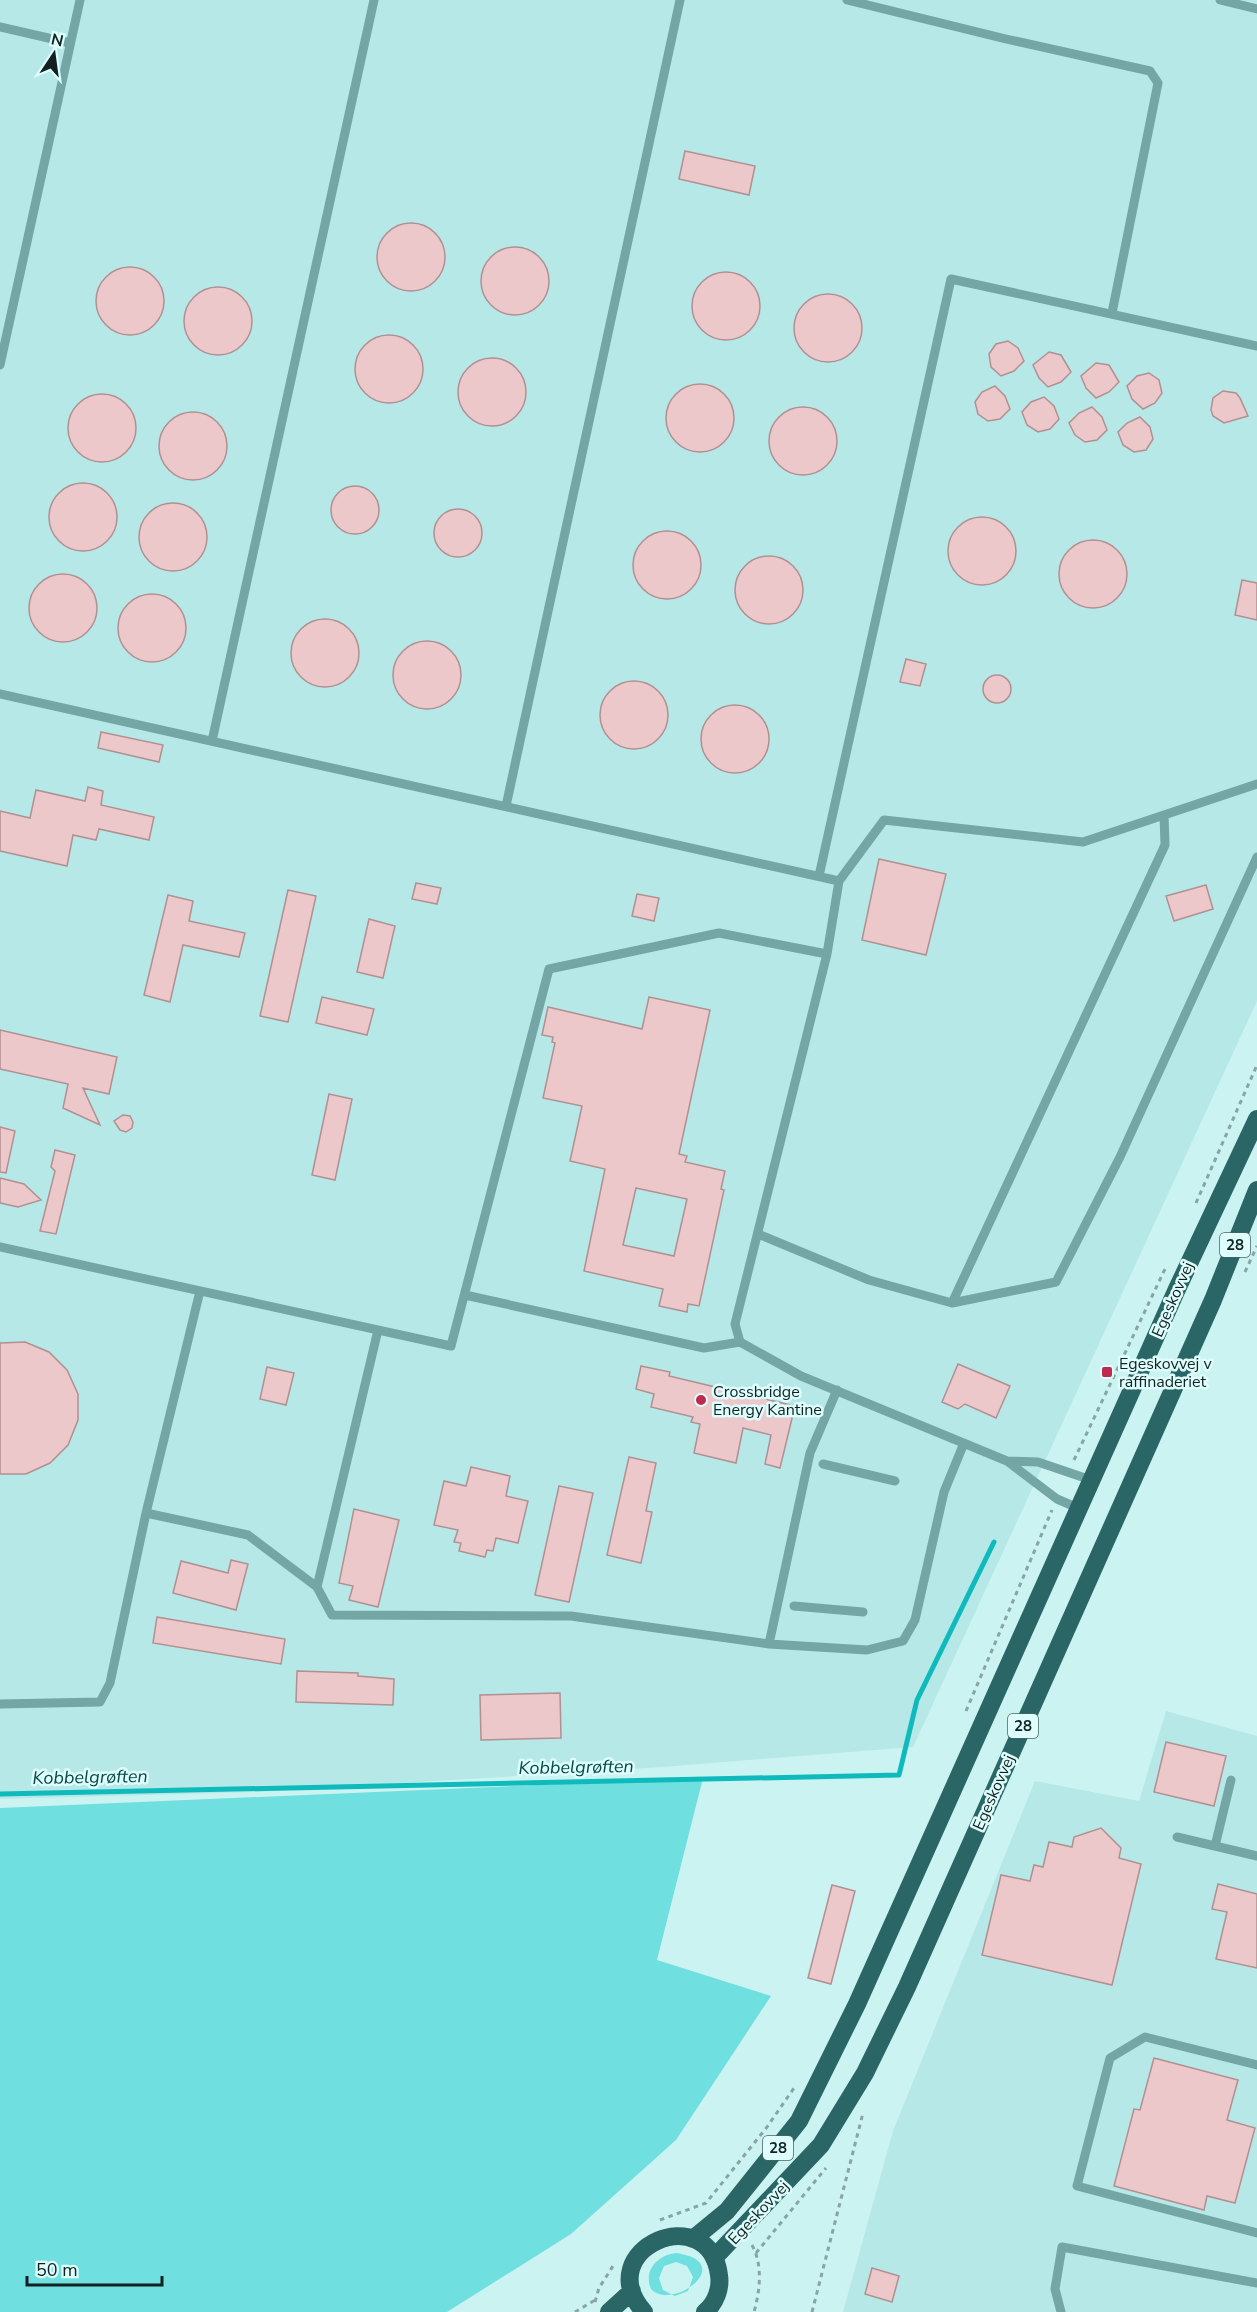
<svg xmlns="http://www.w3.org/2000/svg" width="1257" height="2312" viewBox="0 0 1257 2312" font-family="'Nunito Sans',sans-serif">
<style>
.built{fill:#b6e8e7}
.green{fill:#70dfdf;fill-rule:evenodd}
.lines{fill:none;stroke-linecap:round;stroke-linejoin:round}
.stream{stroke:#0ebabb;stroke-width:5}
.building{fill:#ecc8cb;stroke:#b19092;stroke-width:1.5;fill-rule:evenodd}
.path{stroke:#87a5a5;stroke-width:3;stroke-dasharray:4.5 4.5;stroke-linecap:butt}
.lane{stroke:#73a6a5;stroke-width:9}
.primary{stroke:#2a6666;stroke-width:18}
.poi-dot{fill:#bd2c4f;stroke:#defefd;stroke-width:2}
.labels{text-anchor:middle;stroke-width:5;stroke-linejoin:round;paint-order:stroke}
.shield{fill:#defefd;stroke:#4f6363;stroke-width:1.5}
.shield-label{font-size:15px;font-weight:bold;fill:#122121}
.street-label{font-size:16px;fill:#122121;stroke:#defefd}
.poi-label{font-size:16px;fill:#122121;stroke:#defefd;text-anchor:start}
.water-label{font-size:18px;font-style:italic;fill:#064949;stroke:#defefd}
</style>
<rect width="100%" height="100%" fill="#cbf3f2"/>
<path class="built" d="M0 0H1257V1001L913 1747 662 1767 257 1792 0 1799Z
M1166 1711 1257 1736V2312H843L893 2131 1035 1781 1139 1801Z"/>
<path class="green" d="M703 1778 657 1960 771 1996 676 2140 571 2234 447 2312H0V1808Z
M676 2253C739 2262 672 2312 651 2289 643 2270 658 2255 676 2253ZM676 2262 687 2266 693 2277 688 2291 675 2296 663 2290 659 2278 664 2266Z"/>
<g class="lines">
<path class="stream" d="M0 1794 899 1775 917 1700 994 1542"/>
</g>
<path class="building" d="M685 151 755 166 749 195 679 179Z
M377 257a34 34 0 1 1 68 0a34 34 0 1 1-68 0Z
M481 281a34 34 0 1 1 68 0a34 34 0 1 1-68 0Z
M96 301a34 34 0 1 1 68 0a34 34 0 1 1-68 0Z
M692 306a34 34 0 1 1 68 0a34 34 0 1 1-68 0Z
M184 321a34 34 0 1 1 68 0a34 34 0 1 1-68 0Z
M794 328a34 34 0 1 1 68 0a34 34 0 1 1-68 0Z
M355 369a34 34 0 1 1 68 0a34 34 0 1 1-68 0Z
M1008 341 1018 348 1024 361 1014 371 1001 376 991 367 989 354 996 344Z
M1049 352 1061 355 1071 372 1061 382 1048 387 1039 378 1033 365Z
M458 392a34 34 0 1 1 68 0a34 34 0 1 1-68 0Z
M1096 363 1109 365 1119 382 1109 392 1096 398 1086 388 1081 376Z
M1149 373 1159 380 1162 393 1155 403 1143 409 1132 399 1127 386 1137 376Z
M666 418a34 34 0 1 1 68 0a34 34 0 1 1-68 0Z
M995 386 1005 396 1010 409 1000 419 988 421 978 414 975 402 982 392Z
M1223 391 1236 393 1240 398 1248 416 1224 423 1213 416 1211 410 1213 398Z
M68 428a34 34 0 1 1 68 0a34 34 0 1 1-68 0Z
M1044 397 1054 406 1059 419 1050 429 1038 432 1027 425 1022 412 1031 402Z
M769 441a34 34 0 1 1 68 0a34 34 0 1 1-68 0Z
M1092 407 1102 417 1107 430 1097 440 1085 442 1075 435 1069 423 1079 413Z
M159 446a34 34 0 1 1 68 0a34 34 0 1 1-68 0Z
M1140 417 1150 427 1153 439 1146 450 1134 452 1123 445 1118 432 1127 423Z
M49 517a34 34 0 1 1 68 0a34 34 0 1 1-68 0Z
M331 510a24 24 0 1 1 48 0a24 24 0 1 1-48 0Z
M139 537a34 34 0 1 1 68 0a34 34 0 1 1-68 0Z
M434 533a24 24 0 1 1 48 0a24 24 0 1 1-48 0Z
M948 551a34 34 0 1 1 68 0a34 34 0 1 1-68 0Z
M633 565a34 34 0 1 1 68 0a34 34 0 1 1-68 0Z
M1059 574a34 34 0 1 1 68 0a34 34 0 1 1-68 0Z
M735 590a34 34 0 1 1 68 0a34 34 0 1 1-68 0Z
M29 608a34 34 0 1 1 68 0a34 34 0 1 1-68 0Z
M1242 580 1257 583V620L1235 615Z
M118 628a34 34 0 1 1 68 0a34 34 0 1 1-68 0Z
M291 653a34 34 0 1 1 68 0a34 34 0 1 1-68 0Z
M393 675a34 34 0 1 1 68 0a34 34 0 1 1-68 0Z
M906 659 926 664 920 686 900 682Z
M983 689a14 14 0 1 1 28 0a14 14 0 1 1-28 0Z
M600 715a34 34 0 1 1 68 0a34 34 0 1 1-68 0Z
M701 739a34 34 0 1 1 68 0a34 34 0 1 1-68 0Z
M101 732 163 745 159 762 98 748Z
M88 787 103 791 101 805 154 817 149 840 99 829 96 840 73 835 67 866 0 851V811L30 818 36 790 85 801Z
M879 859 946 874 926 955 862 940Z
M416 883 441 888 437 904 412 899Z
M1206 885 1213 909 1174 921 1166 896Z
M288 890 316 896 288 1022 260 1016Z
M637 894 659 898 654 921 632 916Z
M168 895 193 901 189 921 245 933 239 957 183 945 170 1002 144 995Z
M369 919 395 926 383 978 357 972Z
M322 997 374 1009 367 1035 316 1023Z
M649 997 710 1010 679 1154 687 1156 685 1162 725 1171 721 1189 724 1190 699 1306 688 1304 687 1312 659 1306 663 1289 584 1271 605 1169 570 1161 582 1106 543 1098 555 1043 552 1042 553 1037 542 1035 548 1007 642 1029ZM636 1188 687 1199 674 1256 623 1245Z
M0 1030 117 1057 109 1094 83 1088 100 1125 63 1108 68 1084 0 1069Z
M329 1094 352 1099 335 1180 312 1175Z
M123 1115 130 1116 133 1122 132 1128 126 1132 120 1130 114 1121Z
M0 1127 15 1131 6 1173 0 1172Z
M55 1150 75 1155 56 1234 40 1231 55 1171 51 1167Z
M0 1178 24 1184 41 1200 18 1207 0 1203Z
M25 1342 49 1352 67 1370 78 1394V1420L68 1445 50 1463 26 1474H0V1343Z
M958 1364 1010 1386 996 1418 965 1404 958 1409 942 1402Z
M641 1366 670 1372 669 1376 795 1406 780 1468 765 1464 771 1435 743 1428 736 1463 694 1453 700 1424 691 1422 693 1417 651 1407 654 1394 636 1389Z
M267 1367 294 1373 286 1405 260 1399Z
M629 1457 656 1463 646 1511 652 1512 641 1563 607 1555Z
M471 1467 510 1476 506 1496 528 1501 518 1543 496 1538 493 1551 487 1550 485 1557 459 1551 461 1543 454 1542 458 1530 434 1525 444 1481 466 1486Z
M559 1486 593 1493 569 1602 535 1595Z
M354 1509 399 1520 378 1607 349 1600 353 1586 339 1583Z
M231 1560 248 1564 236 1610 173 1593 181 1561 228 1573Z
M157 1617 285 1639 281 1664 153 1643Z
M297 1671 358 1673V1676L394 1679 393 1705 296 1702Z
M560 1693 561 1738 481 1740 480 1695Z
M1166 1742 1226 1756 1214 1806 1154 1792Z
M1101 1828 1121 1848 1119 1858 1141 1864 1112 1985 982 1955 1001 1875 1030 1881 1034 1865 1043 1867 1049 1842 1072 1847 1074 1837Z
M1218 1884 1257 1894V1968L1216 1959 1227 1912 1212 1909Z
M832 1885 855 1891 831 1984 808 1978Z
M1154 2058 1238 2080 1227 2120 1255 2128 1235 2203 1207 2196 1204 2210 1114 2186 1134 2109 1140 2110Z
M872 2268 899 2276 892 2302 865 2294Z"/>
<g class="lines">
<path class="path" d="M1196 1203 1257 1065
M1245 1272 1257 1246
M1074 1460 1165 1269
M966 1711 1052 1510
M660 2220 706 2203 767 2127 794 2088
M752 2245C763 2265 760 2291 754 2312
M756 2253 826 2168
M595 2302 599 2288 613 2266
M575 2312 595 2300
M812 2312 863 2113"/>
<path class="lane" d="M847 0 1006 39 1150 71 1158 83 1112 313
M1220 0 1257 9
M0 27 70 43
M0 365 80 0
M0 694 839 881
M212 741 374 0
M506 806 680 0
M819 876 951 279 1257 346
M827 954 839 881 884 820 1083 842 1257 784
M758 1234 869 1280 952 1303 1056 1282 1120 1157 1257 857
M0 1247 451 1346 549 969 719 933 827 954 735 1324 740 1342 801 1376 1007 1461 1057 1499 1078 1508
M465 1295 704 1348 740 1342
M952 1303 1165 845 1164 815
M1007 1461 1038 1462 1091 1480
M823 1464 895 1481
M146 1513 248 1535 317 1587 332 1615 571 1616 769 1644 867 1650 903 1641 915 1620 944 1492 964 1443
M317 1587 378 1330
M794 1606 863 1612
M769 1644 810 1453 837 1390
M0 1704 100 1702 110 1683 146 1513 200 1291
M1177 1837 1257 1856
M1215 1846 1231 1780
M1257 2065 1145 2037 1110 2058 1077 2186 1257 2233
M1061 2312 1055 2289 1062 2247 1257 2283"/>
<path class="primary" d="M693 2239 727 2211 799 2121 857 2004 1177 1289 1257 1119
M714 2258 821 2145 865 2073 907 1987 1213 1300 1257 1190
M609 2312 632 2291
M644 2312C589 2249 709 2198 719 2275 721 2288 716 2303 705 2312"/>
</g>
<g class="poi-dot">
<rect x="1101" y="1366" width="12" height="12" rx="3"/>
<circle cx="701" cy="1400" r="6"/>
</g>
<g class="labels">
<g class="shield">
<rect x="1220" y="1233" width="30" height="24" rx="4.5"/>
<rect x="1008" y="1714" width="30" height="24" rx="4.5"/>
<rect x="763" y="2136" width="30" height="24" rx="4.5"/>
</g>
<g class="shield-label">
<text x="1235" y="1250">28</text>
<text x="1023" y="1731">28</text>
<text x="778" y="2153">28</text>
</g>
<g class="street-label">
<text transform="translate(1172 1299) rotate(-66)" y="6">Egeskovvej</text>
<text transform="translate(993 1792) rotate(-66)" y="6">Egeskovvej</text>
<text transform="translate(758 2212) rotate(-47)" y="6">Egeskovvej</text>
</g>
<g class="poi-label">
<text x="1119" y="1369">Egeskovvej v<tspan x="1119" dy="18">raffinaderiet</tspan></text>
<text x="713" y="1397">Crossbridge<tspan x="713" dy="18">Energy Kantine</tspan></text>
</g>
<g class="water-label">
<text transform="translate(576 1767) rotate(-1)" y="6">Kobbelgrøften</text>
<text transform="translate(90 1777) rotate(-1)" y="6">Kobbelgrøften</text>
</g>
</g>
<g transform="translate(54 54) rotate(13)" stroke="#defefd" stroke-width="4.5" paint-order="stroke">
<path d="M0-4.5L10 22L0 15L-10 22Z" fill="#122121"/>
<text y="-9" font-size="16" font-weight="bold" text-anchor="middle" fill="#122121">N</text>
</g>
<path d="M27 2276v9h135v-9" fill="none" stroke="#122121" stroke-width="3"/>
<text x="36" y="2276" font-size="18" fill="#122121" stroke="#defefd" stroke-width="4.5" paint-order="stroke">50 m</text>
</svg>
